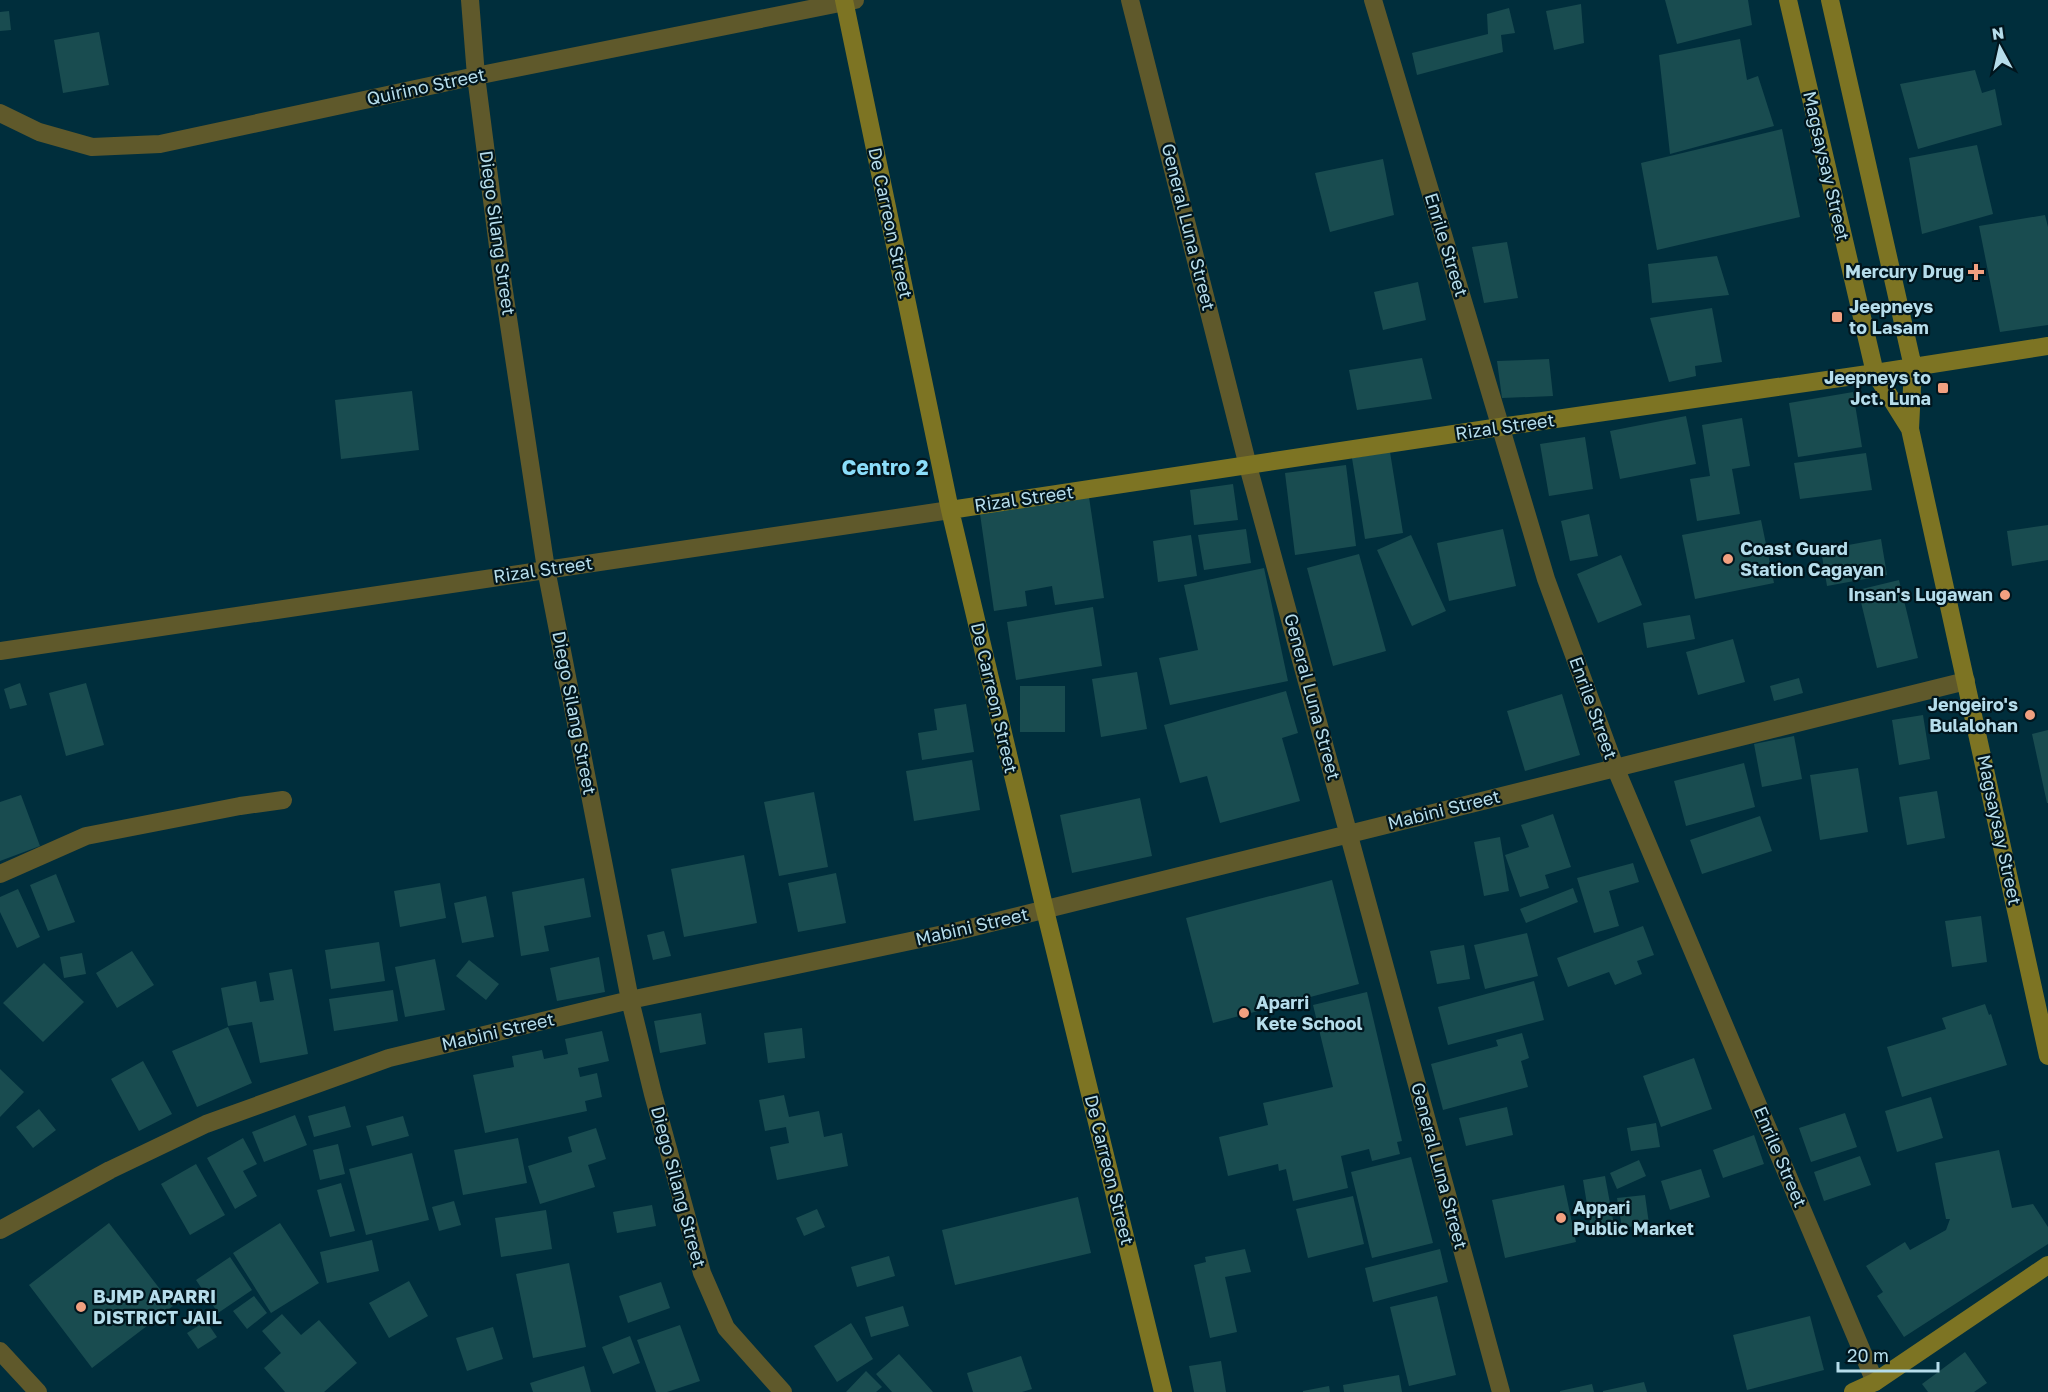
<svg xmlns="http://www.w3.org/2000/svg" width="2048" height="1392" viewBox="0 0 2048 1392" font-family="'Golos Text',sans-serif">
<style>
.building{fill:#194c50}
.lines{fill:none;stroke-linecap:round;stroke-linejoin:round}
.street{stroke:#5f592b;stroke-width:18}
.secondary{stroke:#7d7423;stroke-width:18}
.poi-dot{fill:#f2a080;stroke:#00151d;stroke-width:2}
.labels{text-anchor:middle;stroke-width:4.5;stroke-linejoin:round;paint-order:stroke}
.street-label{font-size:18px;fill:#b6ddeb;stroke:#00151d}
.poi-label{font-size:18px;font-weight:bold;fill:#b6ddeb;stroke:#00151d;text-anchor:start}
.quarter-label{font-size:21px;font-weight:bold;fill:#8bddfa;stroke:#00151d}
</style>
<rect width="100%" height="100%" fill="#002e3c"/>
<path class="building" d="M1665 0H1748L1752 25 1677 44Z
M1581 4 1584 43 1554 50 1546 11Z
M1509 8 1515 33 1501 35 1503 52 1417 75 1412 53 1488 34 1487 14Z
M9 11 11 30 0 31V12Z
M99 32 109 85 63 93 54 40Z
M1740 39 1747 80 1758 76 1774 126 1670 154 1659 55Z
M1975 70 1982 93 1995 89 2002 125 1918 149 1900 84Z
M1782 129 1800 217 1657 250 1641 163Z
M1977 145 1993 214 1922 234 1909 158Z
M1383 159 1394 215 1330 232 1315 173Z
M2045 215 2048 227V325L2000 332 1979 226Z
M1507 242 1518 298 1484 303 1472 247Z
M1717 256 1729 295 1652 303 1648 264Z
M1418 282 1426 320 1383 330 1374 292Z
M1712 308 1722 362 1695 366 1696 376 1669 382 1650 318Z
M1422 358 1432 399 1357 410 1349 370Z
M1549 359 1553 396 1502 398 1497 361Z
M412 391 419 450 341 459 335 400Z
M1853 392 1862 447 1798 457 1789 403Z
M1686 416 1696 464 1620 479 1610 431Z
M1742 418 1750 466 1732 469 1740 514 1697 521 1690 479 1710 476 1702 425Z
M1585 437 1593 489 1549 496 1540 444Z
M1390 452 1403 533 1365 539 1352 458Z
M1866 453 1872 490 1800 499 1794 463Z
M1346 465 1356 546 1295 555 1285 473Z
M1233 484 1238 520 1194 525 1190 490Z
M1089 497 1104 598 1055 605 1052 586 1025 591 1027 606 994 611 980 514Z
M1589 514 1598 556 1570 561 1561 521Z
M1761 520 1774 583 1695 599 1682 535Z
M2048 525V560L2012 566 2007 531Z
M1246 529 1251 563 1204 570 1198 535Z
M1503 529 1516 586 1449 601 1437 543Z
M1191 535 1197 576 1158 582 1153 541Z
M1411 535 1446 611 1412 626 1377 550Z
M1881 539 1887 575 1827 586 1821 550Z
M1359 554 1386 651 1333 666 1307 568Z
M1621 555 1642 605 1598 623 1577 574Z
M1264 568 1288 681 1170 705 1159 658 1198 650 1184 585Z
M1899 580 1918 658 1877 668 1858 590Z
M1093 607 1102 666 1016 680 1007 622Z
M1690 615 1695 639 1647 648 1643 623Z
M1733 639 1745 682 1698 695 1686 652Z
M1137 672 1147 729 1101 737 1092 679Z
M1799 678 1803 693 1774 701 1770 686Z
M20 683 27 705 10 709 4 689Z
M86 683 104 745 66 756 49 693Z
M1020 686H1065V732H1020Z
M1286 691 1298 733 1282 738 1300 801 1220 823 1207 776 1180 783 1164 725Z
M1562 694 1580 755 1525 771 1507 711Z
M966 704 974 752 922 760 918 733 937 730 934 709Z
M1923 715 1930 759 1899 765 1892 720Z
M2048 730V803H2047L2032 734Z
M1794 736 1802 779 1762 787 1754 744Z
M972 760 980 810 914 821 906 771Z
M1744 763 1755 807 1686 826 1674 781Z
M1858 768 1868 832 1820 840 1810 775Z
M1937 791 1945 838 1907 845 1899 797Z
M814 792 828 867 779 876 764 802Z
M21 795 40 846 0 861V802Z
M1140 798 1152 856 1072 873 1060 815Z
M1553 814 1571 867 1545 875 1549 888 1520 897 1505 855 1529 847 1521 825Z
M1760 816 1772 851 1702 874 1690 840Z
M1500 837 1509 891 1484 896 1474 842Z
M744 855 757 923 684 937 671 869Z
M1633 863 1639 882 1609 891 1619 926 1594 933 1577 878Z
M836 873 846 923 798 932 788 883Z
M56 874 75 922 48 931 30 885Z
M584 878 591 917 544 926 549 951 521 956 512 892Z
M1332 880 1359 984 1213 1023 1186 918Z
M440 883 446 918 400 927 394 891Z
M1573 888 1578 902 1526 923 1520 909Z
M18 889 40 937 17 948 0 912V897Z
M486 896 494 937 462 943 454 903Z
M1981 916 1987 962 1952 967 1945 921Z
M1643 926 1654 955 1637 961 1642 974 1615 985 1609 972 1568 987 1557 958Z
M664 931 671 956 653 960 647 935Z
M1527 933 1538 976 1485 989 1474 945Z
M379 942 385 981 331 989 325 950Z
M1464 945 1470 979 1437 984 1430 951Z
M132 951 154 985 117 1008 96 973Z
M82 953 86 974 64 978 60 957Z
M599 957 605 992 557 1001 550 968Z
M435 959 445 1010 405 1017 395 967Z
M469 960 499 984 486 1000 456 976Z
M44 963 84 1002 43 1042 3 1003Z
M292 969 308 1054 260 1063 252 1022 228 1026 221 988 256 981 260 1002 274 1000 269 973Z
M1534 981 1544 1020 1448 1045 1438 1007Z
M393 990 398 1021 334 1031 329 999Z
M1367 992 1402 1141 1397 1142 1400 1154 1372 1161 1369 1149 1341 1156 1348 1188 1293 1201 1286 1169 1279 1171 1278 1164 1228 1176 1219 1137 1268 1125 1263 1103 1333 1087 1313 1005Z
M1985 1004 1989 1015 1991 1014 2007 1065 1902 1097 1887 1047 1946 1029 1942 1018Z
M701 1013 706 1044 660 1053 654 1021Z
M228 1027 252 1083 197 1107 172 1051Z
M802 1028 805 1058 768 1063 764 1033Z
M602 1031 609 1061 578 1068 580 1077 597 1073 602 1097 585 1101 587 1111 485 1133 473 1075 514 1067 512 1056 542 1050 544 1059 568 1054 565 1039Z
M1522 1033 1529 1058 1521 1061 1528 1087 1443 1110 1431 1064 1498 1046 1496 1040Z
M1694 1058 1712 1109 1661 1127 1643 1076Z
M143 1061 172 1114 139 1131 111 1079Z
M0 1069 24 1092 0 1117Z
M784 1095 789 1117 819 1111 824 1137 842 1133 848 1166 777 1180 770 1147 789 1143 786 1127 765 1131 759 1100Z
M1931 1097 1943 1138 1897 1152 1885 1111Z
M345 1106 351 1127 314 1137 308 1116Z
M1507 1107 1513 1135 1466 1146 1459 1118Z
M39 1109 56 1130 33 1148 16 1127Z
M1845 1113 1857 1147 1811 1162 1799 1128Z
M295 1115 307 1145 264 1162 252 1132Z
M403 1116 409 1136 372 1146 366 1126Z
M1656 1123 1660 1147 1631 1151 1627 1128Z
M596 1128 606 1159 588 1165 595 1187 540 1204 528 1166 572 1152 568 1137Z
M1754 1135 1764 1164 1723 1178 1713 1150Z
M243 1138 257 1164 243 1171 257 1196 235 1209 207 1158Z
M518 1138 527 1183 463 1195 454 1150Z
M338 1144 345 1174 320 1180 313 1150Z
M1999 1150 2012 1208 2033 1204 2048 1227V1244L1904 1337 1877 1296 1883 1292 1866 1266 1905 1242 1910 1250 1946 1230 1950 1219H1946L1935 1163Z
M412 1153 429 1220 366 1235 349 1169Z
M1860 1156 1871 1185 1824 1201 1814 1172Z
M1411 1157 1433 1243 1372 1258 1351 1172Z
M1639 1160 1646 1176 1617 1189 1610 1173Z
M196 1164 225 1215 190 1235 161 1184Z
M1701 1169 1710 1197 1670 1210 1661 1181Z
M1605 1176 1614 1225 1591 1229 1583 1180Z
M341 1183 355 1231 330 1237 317 1190Z
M1564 1185 1576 1242 1505 1258 1492 1200Z
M1645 1195 1649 1224 1622 1228 1617 1198Z
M1353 1196 1364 1244 1308 1258 1296 1209Z
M1078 1197 1091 1253 955 1285 942 1230Z
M454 1201 461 1225 439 1231 432 1207Z
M652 1205 656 1226 617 1233 613 1212Z
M817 1209 825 1227 804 1236 796 1218Z
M546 1210 552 1249 501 1257 495 1218Z
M109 1223 173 1306 92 1368 29 1285Z
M280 1223 319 1283 271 1313 233 1253Z
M372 1240 379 1271 327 1283 320 1252Z
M1245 1249 1251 1272 1225 1277 1237 1332 1210 1338 1194 1265 1206 1262 1205 1257Z
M1440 1249 1448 1282 1373 1302 1365 1268Z
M889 1256 895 1276 857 1287 851 1267Z
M230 1257 252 1290 218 1313 196 1280Z
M569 1263 586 1347 533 1358 516 1274Z
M409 1281 428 1316 389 1338 369 1303Z
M661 1282 670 1308 628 1323 619 1296Z
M254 1296 267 1313 247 1329 233 1311Z
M1437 1296 1456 1375 1409 1386 1390 1307Z
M903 1306 909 1326 871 1337 865 1317Z
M282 1314 301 1335 319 1320 357 1363 324 1392H285L264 1368 281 1353 262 1331Z
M1810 1316 1824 1370 1747 1390 1733 1335Z
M206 1321 217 1337 198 1349 187 1333Z
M851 1323 873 1359 837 1382 814 1346Z
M680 1325 700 1381 667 1392H656L637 1340Z
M493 1327 503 1359 467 1371 456 1338Z
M630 1336 640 1363 613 1374 602 1347Z
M1965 1352 1987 1383 1974 1392H1928L1922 1384Z
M899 1354 933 1392H892L876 1374Z
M1021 1356 1032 1389 1022 1392H973L967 1373Z
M1221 1361 1226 1392H1194L1189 1366Z
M584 1366 591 1392H533L530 1383Z
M866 1371 882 1387 876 1392H846Z
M1399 1375 1402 1392H1344L1343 1385Z
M1644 1382 1647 1392H1603V1391Z
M1592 1384 1594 1392H1560V1391Z
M1329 1386 1330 1392H1303V1391Z"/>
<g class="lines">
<path class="street" d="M470 0 476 76 503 285 546 569 630 1000 653 1094 702 1273 726 1328 783 1392
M1130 0 1248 466 1501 1392
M1373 0 1546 579 1615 767 1875 1382
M0 113 39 132 92 147 160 144 476 76 855 0
M0 651 950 510
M0 874 86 836 240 806 283 800
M0 1230 110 1170 206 1124 389 1058 630 1000 958 931 1966 681
M0 1351 38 1392"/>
<path class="secondary" d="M844 0 950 510 1045 910 1163 1392
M1788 0 1875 373 1910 429
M1830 0 1913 367 1910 429 2048 1056
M950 510 1500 427 1875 373 2048 346
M1853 1392 1875 1382 2048 1265"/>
</g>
<g class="poi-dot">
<path d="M1973 263h6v6h6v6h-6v6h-6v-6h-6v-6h6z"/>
<rect x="1831" y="311" width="12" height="12" rx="3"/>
<rect x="1937" y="382" width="12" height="12" rx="3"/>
<circle cx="1728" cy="559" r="6"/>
<circle cx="2005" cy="595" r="6"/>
<circle cx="2030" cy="715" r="6"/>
<circle cx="1244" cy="1013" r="6"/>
<circle cx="1561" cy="1218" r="6"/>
<circle cx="81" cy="1307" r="6"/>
</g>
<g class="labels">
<g class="street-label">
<text transform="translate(426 87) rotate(-12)" y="6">Quirino Street</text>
<text transform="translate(1826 166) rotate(77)" y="6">Magsaysay Street</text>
<text transform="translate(890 223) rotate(78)" y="6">De Carreon Street</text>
<text transform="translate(1188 227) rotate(76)" y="6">General Luna Street</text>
<text transform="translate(497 233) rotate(82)" y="6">Diego Silang Street</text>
<text transform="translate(1446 245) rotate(73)" y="6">Enrile Street</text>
<text transform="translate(1505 427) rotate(-8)" y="6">Rizal Street</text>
<text transform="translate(1024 499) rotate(-8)" y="6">Rizal Street</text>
<text transform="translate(543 570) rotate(-8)" y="6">Rizal Street</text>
<text transform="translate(1312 697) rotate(75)" y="6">General Luna Street</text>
<text transform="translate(994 698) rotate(77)" y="6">De Carreon Street</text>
<text transform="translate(1593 708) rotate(70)" y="6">Enrile Street</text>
<text transform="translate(574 713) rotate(79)" y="6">Diego Silang Street</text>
<text transform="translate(1444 810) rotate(-14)" y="6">Mabini Street</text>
<text transform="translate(1999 830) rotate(78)" y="6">Magsaysay Street</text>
<text transform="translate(972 927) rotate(-13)" y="6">Mabini Street</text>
<text transform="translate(498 1032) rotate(-13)" y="6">Mabini Street</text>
<text transform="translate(1780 1157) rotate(67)" y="6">Enrile Street</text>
<text transform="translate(1439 1166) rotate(75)" y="6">General Luna Street</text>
<text transform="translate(1109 1170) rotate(76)" y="6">De Carreon Street</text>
<text transform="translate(678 1187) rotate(75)" y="6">Diego Silang Street</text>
</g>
<g class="poi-label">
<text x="1964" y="278" text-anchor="end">Mercury Drug</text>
<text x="1849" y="313">Jeepneys<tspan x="1849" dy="21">to Lasam</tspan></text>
<text x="1931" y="384" text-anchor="end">Jeepneys to<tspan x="1931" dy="21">Jct. Luna</tspan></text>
<text x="1740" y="555">Coast Guard<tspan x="1740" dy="21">Station Cagayan</tspan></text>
<text x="1993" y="601" text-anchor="end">Insan's Lugawan</text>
<text x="2018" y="711" text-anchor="end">Jengeiro's<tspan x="2018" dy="21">Bulalohan</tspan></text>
<text x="1256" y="1009">Aparri<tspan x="1256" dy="21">Kete School</tspan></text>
<text x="1573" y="1214">Appari<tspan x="1573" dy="21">Public Market</tspan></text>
<text x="93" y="1303">BJMP APARRI<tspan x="93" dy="21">DISTRICT JAIL</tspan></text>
</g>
<g class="quarter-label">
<text x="885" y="475">Centro 2</text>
</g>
</g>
<g transform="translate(2000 48) rotate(352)" stroke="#00151d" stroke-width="4.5" paint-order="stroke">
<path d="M0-4.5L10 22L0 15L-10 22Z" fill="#b6ddeb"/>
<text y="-9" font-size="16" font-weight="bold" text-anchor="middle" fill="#b6ddeb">N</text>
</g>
<path d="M1838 1362v9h100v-9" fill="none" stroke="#b6ddeb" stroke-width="3"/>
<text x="1847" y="1362" font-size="18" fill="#b6ddeb" stroke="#00151d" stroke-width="4.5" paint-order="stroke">20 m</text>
</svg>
